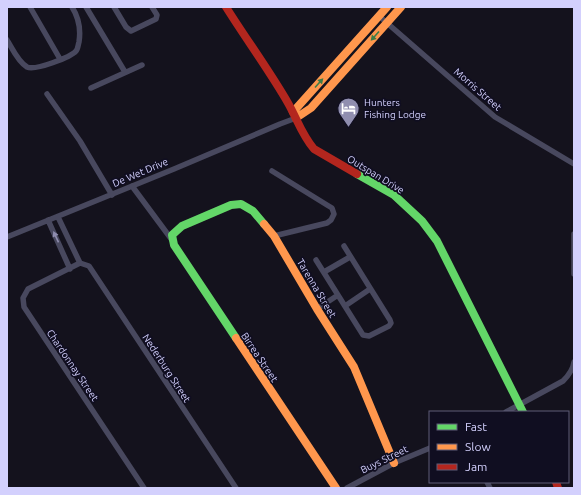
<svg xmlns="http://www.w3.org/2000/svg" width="581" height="495" viewBox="0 0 581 495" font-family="Ubuntu,sans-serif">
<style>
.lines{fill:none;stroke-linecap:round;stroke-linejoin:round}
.street{stroke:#48485e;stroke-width:5.5}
.fast{stroke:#63d668;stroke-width:8}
.slow{stroke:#ff974d;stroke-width:8}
.jam{stroke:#b3261e;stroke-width:8}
.oneway{fill:#3e7c48}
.oneway2{fill:#8e8cae}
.labels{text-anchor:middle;stroke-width:3.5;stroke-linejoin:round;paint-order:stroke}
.street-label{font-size:10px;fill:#d3d0fd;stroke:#100e21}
.poi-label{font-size:10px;fill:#d3d0fd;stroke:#100e21;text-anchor:start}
</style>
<rect width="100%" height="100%" fill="#14121d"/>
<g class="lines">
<path class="street" d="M30 7 60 59
M86 7 125 72
M114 7 126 27 131 31 156 19 157 15 152 7
M379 16 495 117 574 164
M7 40C12 48 18 62 27 67 35 71 71 57 76 51 78 49 78 45 79 42 81 29 79 18 72 7
M91 88 142 65
M47 94 80 141 112 195
M272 171 327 205 332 208 334 214 331 220 327 223 274 236
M132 186 172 240
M58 217 80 263
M48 220 70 269
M574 234V274
M7 237 174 169 280 124 296 118
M316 260 363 335 369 336 389 326 391 323 390 320 344 246
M324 272 350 257
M345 306 370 289
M317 309 338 295
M506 412 563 381C569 375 573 370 574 362
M487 482 490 488
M144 488 24 307 23 298 28 289 80 263 89 266 236 488
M347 488 394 463 430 448"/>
<path class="fast" d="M357 174 394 195 422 221 437 241 523 412
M236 338 174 245 172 235 182 226 231 205 241 204 253 211 264 224"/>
<path class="slow" d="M293 112 387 7
M296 118 311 108 401 7
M264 224 274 236 317 309 354 367 394 463
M236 338 336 488"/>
<path class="jam" d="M226 7C246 39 269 70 288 103 297 119 302 135 314 149L357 174
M556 482 558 488"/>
</g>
<defs><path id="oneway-solid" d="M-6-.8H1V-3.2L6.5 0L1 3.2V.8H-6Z"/></defs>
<g class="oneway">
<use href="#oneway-solid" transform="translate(375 36) rotate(132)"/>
<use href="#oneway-solid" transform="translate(319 83) rotate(-48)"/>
</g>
<use class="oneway2" href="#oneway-solid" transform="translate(56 237) rotate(-115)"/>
<defs>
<symbol id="hotel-pin" viewBox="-11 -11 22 30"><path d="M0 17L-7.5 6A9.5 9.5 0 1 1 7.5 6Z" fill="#908eaf" stroke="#100e21"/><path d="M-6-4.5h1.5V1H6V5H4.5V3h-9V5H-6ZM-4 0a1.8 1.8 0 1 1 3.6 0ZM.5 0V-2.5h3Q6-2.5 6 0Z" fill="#fff"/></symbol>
</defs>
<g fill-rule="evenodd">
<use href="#hotel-pin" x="336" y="96" width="25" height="34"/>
</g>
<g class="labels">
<g class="street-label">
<text transform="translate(478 89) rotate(41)" y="4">Morris Street</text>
<text transform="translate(140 172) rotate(-23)" y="4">De Wet Drive</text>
<text transform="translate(376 174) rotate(31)" y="4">Outspan Drive</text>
<text transform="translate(317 288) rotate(59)" y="4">Tarenna Street</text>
<text transform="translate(260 357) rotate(56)" y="4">Birrea Street</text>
<text transform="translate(73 365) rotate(56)" y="4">Chardonnay Street</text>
<text transform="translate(167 368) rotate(57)" y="4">Nederburg Street</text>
<text transform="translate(384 459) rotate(-26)" y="4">Buys Street</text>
</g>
<g class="poi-label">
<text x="364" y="106">Hunters<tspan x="364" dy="12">Fishing Lodge</tspan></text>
</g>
</g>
<rect width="581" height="495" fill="none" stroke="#d3d0fd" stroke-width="16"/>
<rect x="429" y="411" width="140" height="72" fill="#100e21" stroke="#5e5c79"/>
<rect x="437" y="424" width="20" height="6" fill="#63d668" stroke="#5e5c79"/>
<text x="465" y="431" font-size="12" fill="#d3d0fd">Fast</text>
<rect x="437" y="444" width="20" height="6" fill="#ff974d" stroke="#5e5c79"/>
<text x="465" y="451" font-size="12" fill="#d3d0fd">Slow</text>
<rect x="437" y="464" width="20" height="6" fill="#b3261e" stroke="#5e5c79"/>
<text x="465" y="471" font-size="12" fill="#d3d0fd">Jam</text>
</svg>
